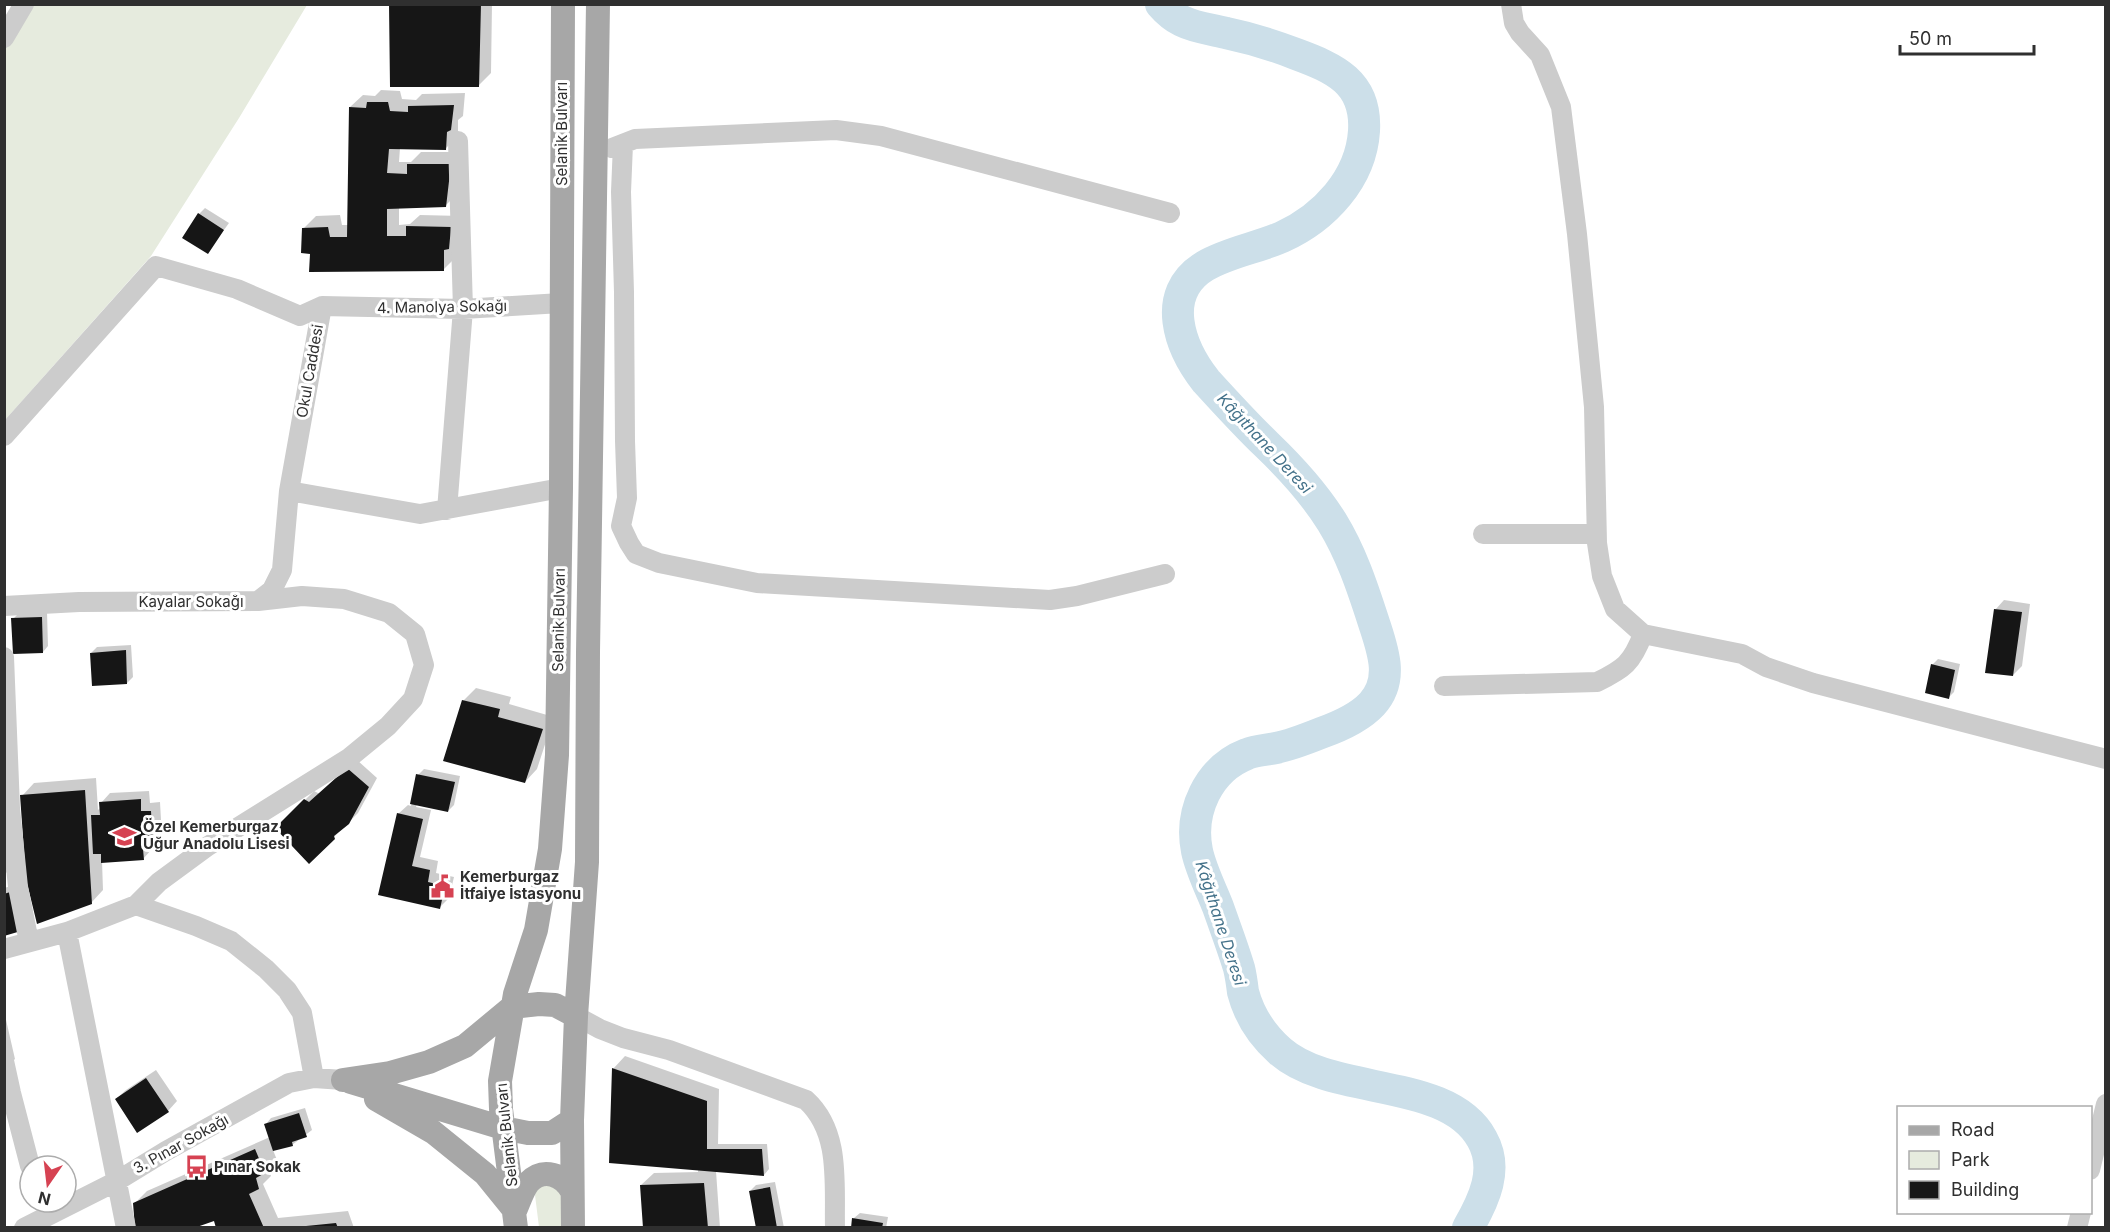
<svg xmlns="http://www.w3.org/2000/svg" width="2110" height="1232" viewBox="0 0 2110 1232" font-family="Inter,sans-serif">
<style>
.green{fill:#e6ebde}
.shadow{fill:#0003}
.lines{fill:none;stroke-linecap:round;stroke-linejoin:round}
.river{stroke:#ccdfe9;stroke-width:32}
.building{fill:#161616}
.minor{stroke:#ccc;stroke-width:20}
.major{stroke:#a7a7a7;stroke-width:24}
.labels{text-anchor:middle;stroke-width:6;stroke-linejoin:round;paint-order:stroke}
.street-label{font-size:15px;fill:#2f2f2f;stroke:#fff}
.poi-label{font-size:15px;font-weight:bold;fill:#2f2f2f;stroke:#fff;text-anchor:start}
.water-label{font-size:16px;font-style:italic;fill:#44728a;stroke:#fff}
</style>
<rect width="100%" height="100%" fill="#fff"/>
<path class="green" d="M32 5H307L239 118 151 256 5 420V43Z
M545 1182 562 1190V1227H539L535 1195 538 1185Z"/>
<path class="shadow" d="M390 4H492L491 73 478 86Z
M381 90 400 91 402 99 416 100 422 94 465 93 463 116 458 120V136L446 148H400L399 162H411L421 152H463L458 193 446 205 399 207V225L410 224 420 215 462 216 455 258 443 270 312 253 303 229 316 216 340 215 342 225H348L350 107 363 95 375 96Z
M205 208 229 223 208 252 199 214Z
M2004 600 2030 604 2022 666 2013 675 1995 610Z
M47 612 48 646 43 652 13 619 19 613Z
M131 645 133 677 127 683 91 653 97 647Z
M1938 659 1960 664 1954 692 1948 698 1932 665Z
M476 688 511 697 509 704 554 717 537 769 525 782 463 701Z
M357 760 377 778 358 813 309 862 277 828 314 791 320 794Z
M424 769 460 776 454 805 448 811 417 804 416 807 431 810 420 857 438 861 436 873 454 877 449 898 440 907 380 894 398 814 408 805 411 806 418 775Z
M96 778 98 810 101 807V803L110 793 149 791 150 803 160 802 162 838 143 859 102 861 103 890 91 903 22 796 34 783Z
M4 803 9 872 4 873Z
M19 884 4 934V888Z
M4 1011 15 1059 4 1069Z
M625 1056 719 1089 718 1144H767L769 1169 764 1175 716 1171 720 1228H645L641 1185 654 1173 698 1172V1170L613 1069Z
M156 1070 177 1101 168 1111 116 1099 126 1090Z
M305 1108 312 1130 292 1145 273 1150 277 1160 269 1168 271 1176 263 1184 278 1218 348 1211 354 1228H218L215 1219 199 1224 196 1228H136L135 1203 147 1191 270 1137 266 1124 271 1118Z
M775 1182 784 1228H757L750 1191 756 1185Z
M860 1213 888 1217 886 1228H852L854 1218Z"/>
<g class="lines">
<path class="river" d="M1161 4C1167 11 1174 17 1182 21 1196 28 1211 29 1226 33 1250 38 1273 45 1296 54 1334 68 1367 82 1364 131 1361 179 1324 218 1282 237 1257 248 1229 252 1205 266 1159 294 1180 348 1206 381 1226 403 1246 425 1267 445 1292 469 1314 493 1332 522 1351 553 1362 586 1373 620 1382 648 1395 679 1372 704 1359 718 1338 727 1321 733 1306 739 1291 745 1276 748 1266 750 1256 750 1247 754 1208 769 1189 812 1197 851 1201 870 1211 889 1218 907 1225 927 1233 948 1239 968 1241 976 1242 984 1243 992 1249 1015 1262 1035 1280 1051 1332 1097 1448 1076 1482 1139 1499 1169 1484 1200 1468 1228"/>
</g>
<path class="building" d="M389 4H481L479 87H390Z
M367 102H388L390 111 408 112V106L454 105 451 130 447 132 446 150 389 149 387 173 407 174V164H451L446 207 387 209V236H406V226L451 227 449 249 444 250V271L309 272 310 254 301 253 302 228 328 227 330 237H347L349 107 366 108Z
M198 213 224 230 208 254 182 238Z
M1994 609 2022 612 2013 676 1985 673Z
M42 617 43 653 13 654 11 618Z
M126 650 127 684 92 686 90 653Z
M1931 664 1955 670 1949 699 1925 693Z
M462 700 500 709 498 717 543 729 525 783 443 761Z
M347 768 369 787 349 824 334 836 335 839 309 864 275 828 304 799 309 802Z
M416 774 455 782 448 812 410 804Z
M85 790 92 904 37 924 26 879 20 795Z
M141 799V811H151L153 848 143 849 144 860 101 863V854H93L91 815H100L99 802Z
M397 813 423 819 412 866 430 870 428 882 445 886 440 909 378 895Z
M10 892 21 931 4 936V894Z
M612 1068 707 1101V1149H762L764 1176 609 1163Z
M146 1078 169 1112 137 1133 115 1099Z
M299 1113 307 1137 292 1142 293 1146 273 1151 264 1124Z
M255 1149 265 1173 256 1178 259 1189 249 1194 264 1228H216L214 1221 194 1228H135L133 1203Z
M704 1183 708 1228H643L640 1185Z
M770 1187 777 1228H756L749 1191Z
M852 1218 883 1223 882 1228H851Z
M336 1223 338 1228H306V1226Z"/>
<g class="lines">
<path class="minor" d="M1511 4 1514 23 1520 33 1540 55 1561 107 1577 234 1594 407 1597 543 1602 576 1615 609 1643 634 1742 654 1766 667 1813 683 2106 759
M4 38 24 4
M623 144 621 192 624 292 625 441 627 498 621 526 629 543 636 554 659 563 757 583 1050 600 1077 596 1165 574
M612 148 635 139 836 130 881 136 1170 213
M322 306 463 309 561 303
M4 436 156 266 237 289 300 316 322 306 289 491 420 514 561 488
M447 510 463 309 458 141
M1483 534H1596
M4 606 79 602 258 601 272 590 282 570 289 491
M4 657 10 808 18 887 29 942
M1444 686 1597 682C1624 669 1632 663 1643 634
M136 905 159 882 208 846 349 758 388 726 413 699 424 665 415 634 389 613 344 599 302 596 258 601
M67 932 126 1228
M4 949 67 932 136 905 196 926 231 941 266 969 287 990 302 1013 314 1078
M576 1016 600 1029 623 1038 669 1050 806 1100C841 1132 834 1183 835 1228
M4 1061 11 1093 30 1166
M2090 1170 2106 1104
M24 1228 117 1181 166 1151 289 1083 314 1078 343 1080
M2077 1228 2081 1212"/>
<path class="major" d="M343 1080 390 1073 429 1062 465 1046 512 1007 539 1004 555 1005 576 1016
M351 1082 503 1128 528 1133H552L572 1120
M376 1099 433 1132 485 1174 515 1211
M515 1211C519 1202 523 1189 529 1182 544 1167 563 1175 572 1191
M516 1228 501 1109 500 1081 515 994 536 930 550 849 557 755 561 488 563 4
M573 1228 572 1120 576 1016 587 862 588 652 598 4"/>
</g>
<defs>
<symbol id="school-bare" viewBox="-9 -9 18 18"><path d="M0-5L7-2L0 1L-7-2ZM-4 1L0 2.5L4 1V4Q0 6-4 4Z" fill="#d64252" stroke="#fff" stroke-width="2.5" paint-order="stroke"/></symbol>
<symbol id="civic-bare" viewBox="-9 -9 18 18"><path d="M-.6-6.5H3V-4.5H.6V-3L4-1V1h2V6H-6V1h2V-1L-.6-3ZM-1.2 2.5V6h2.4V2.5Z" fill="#d64252" stroke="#fff" stroke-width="2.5" paint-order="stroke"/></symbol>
<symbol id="bus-bare" viewBox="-9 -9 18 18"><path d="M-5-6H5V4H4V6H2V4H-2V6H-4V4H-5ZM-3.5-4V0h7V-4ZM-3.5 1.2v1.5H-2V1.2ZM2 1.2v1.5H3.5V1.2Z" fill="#d64252" stroke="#fff" stroke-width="2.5" paint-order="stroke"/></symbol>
</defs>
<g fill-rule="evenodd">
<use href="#school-bare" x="108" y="820" width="33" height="33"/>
<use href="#civic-bare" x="426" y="870" width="33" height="33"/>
<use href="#bus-bare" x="180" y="1150" width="33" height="33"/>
</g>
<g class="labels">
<g class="street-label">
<text transform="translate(562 134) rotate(-90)" y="5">Selanik Bulvarı</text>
<text transform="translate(442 307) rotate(-1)" y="5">4. Manolya Sokağı</text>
<text transform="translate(310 371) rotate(-80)" y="5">Okul Caddesi</text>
<text x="191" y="607">Kayalar Sokağı</text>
<text transform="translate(559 620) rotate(-89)" y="5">Selanik Bulvarı</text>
<text transform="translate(507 1135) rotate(-96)" y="5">Selanik Bulvarı</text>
<text transform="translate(181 1144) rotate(-29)" y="5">3. Pınar Sokağı</text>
</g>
<g class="poi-label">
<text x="143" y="832">Özel Kemerburgaz<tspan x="143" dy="17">Uğur Anadolu Lisesi</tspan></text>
<text x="460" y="882">Kemerburgaz<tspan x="460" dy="17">İtfaiye İstasyonu</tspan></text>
<text x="214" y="1172">Pınar Sokak</text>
</g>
<g class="water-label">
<text transform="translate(1265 443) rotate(47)" y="6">Kâğıthane Deresi</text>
<text transform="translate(1221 923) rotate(72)" y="6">Kâğıthane Deresi</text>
</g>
</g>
<rect width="2110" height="1232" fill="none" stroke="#2f2f2f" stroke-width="12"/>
<rect x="1897" y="1106" width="195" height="108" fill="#ffffff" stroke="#acacac" stroke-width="1.5"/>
<rect x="1909" y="1126" width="30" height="9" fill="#a7a7a7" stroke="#acacac" stroke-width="1.5"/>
<text x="1951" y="1136" font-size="18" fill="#2f2f2f">Road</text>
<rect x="1909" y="1151" width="30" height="18" fill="#e6ebde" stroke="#acacac" stroke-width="1.5"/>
<text x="1951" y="1166" font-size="18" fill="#2f2f2f">Park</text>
<rect x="1909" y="1181" width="30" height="18" fill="#161616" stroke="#acacac" stroke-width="1.5"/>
<text x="1951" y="1196" font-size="18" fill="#2f2f2f">Building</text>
<g transform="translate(48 1184) rotate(194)"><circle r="28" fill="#ffffff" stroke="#acacac" stroke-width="1.5"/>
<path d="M0-4.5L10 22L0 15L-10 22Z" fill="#d64252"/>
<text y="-9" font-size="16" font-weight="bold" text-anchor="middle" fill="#2f2f2f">N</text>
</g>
<path d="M1900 45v9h134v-9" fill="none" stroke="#2f2f2f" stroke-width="3"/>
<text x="1909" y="45" font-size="18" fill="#2f2f2f" stroke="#ffffff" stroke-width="4.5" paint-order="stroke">50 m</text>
</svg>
